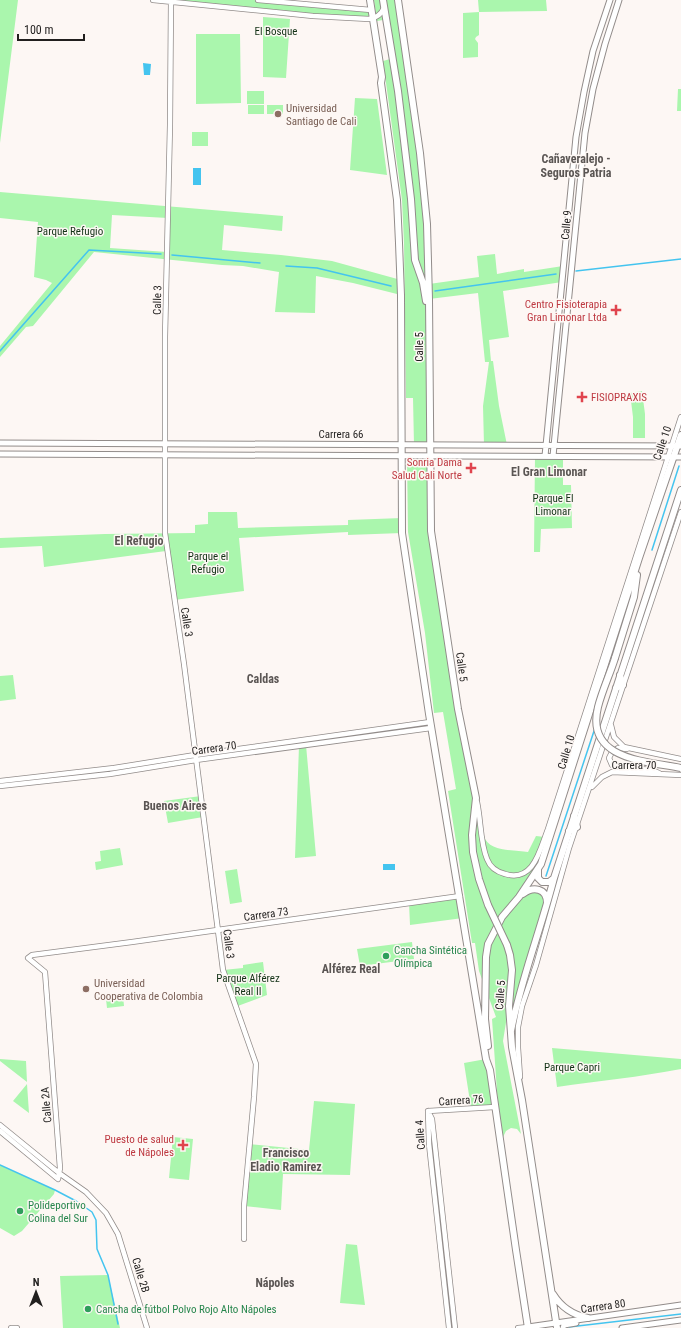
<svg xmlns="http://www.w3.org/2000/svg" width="681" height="1328" viewBox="0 0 681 1328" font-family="'Roboto Condensed',sans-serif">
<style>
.green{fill:#aaf6ad;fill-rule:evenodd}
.water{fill:#44c4ef}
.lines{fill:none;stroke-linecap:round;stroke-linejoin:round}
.stream{stroke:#44c4ef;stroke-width:1.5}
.tertiary-casing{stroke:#928c8a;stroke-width:6}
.secondary-casing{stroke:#928c8a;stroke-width:7}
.primary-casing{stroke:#928c8a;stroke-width:8}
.tertiary{stroke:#fff;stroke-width:4.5}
.secondary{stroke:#fff;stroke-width:5}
.primary{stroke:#fff;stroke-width:6}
.primary-bridge-casing{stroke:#928c8a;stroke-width:8;stroke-linecap:butt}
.primary-bridge{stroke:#fff;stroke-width:6}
.education-dot{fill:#8d6e63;stroke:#fdf7f4;stroke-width:1.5}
.health-dot{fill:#e0444e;stroke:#fdf7f4;stroke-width:1.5}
.leisure-dot{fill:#2e9e5b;stroke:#fdf7f4;stroke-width:1.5}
.labels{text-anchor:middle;stroke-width:3;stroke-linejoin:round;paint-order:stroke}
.park-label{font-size:11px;fill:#133216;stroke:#fdf7f4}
.education-label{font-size:11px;fill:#785e54;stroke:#fdf7f4;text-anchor:start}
.street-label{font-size:11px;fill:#211f1e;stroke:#fdf7f4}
.health-label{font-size:11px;fill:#be3a42;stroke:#fdf7f4;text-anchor:end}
.leisure-label{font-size:11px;fill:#27864d;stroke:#fdf7f4;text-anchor:start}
.neighbourhood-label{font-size:12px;font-weight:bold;fill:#5b5654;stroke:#fdf7f4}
</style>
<rect width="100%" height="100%" fill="#fdf7f4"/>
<path class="green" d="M0 0H18L0 143Z
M153 0H258L371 10 369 19Z
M374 0H398L420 153 429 284 479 277 477 256 495 254 497 274 524 269V272L563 266 562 282 503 291 509 337 489 340 491 361H493L499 406 507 445H484L483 406 489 362H485L478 293 429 299V445H414L413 398H406L404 243 402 200 383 61 390 59 383 20 377 21Z
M478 0H546L547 11 479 12V35L476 37 475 39 478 43V57L463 58V13L479 12Z
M263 17 290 19 286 78 263 77Z
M196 34H240L241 103 196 104Z
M678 89H681V111H677Z
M247 91H264V104H247Z
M355 98 377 99 387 175 350 170Z
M248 105H264V114H248Z
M267 105H283V114H267Z
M192 132H208V146H192Z
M0 192 283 216 282 231 224 225 222 250 281 255 332 261 401 280V295L353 283 316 276 315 313 275 312 279 272 243 266 222 265 94 252 33 326 26 327 0 357V346L52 283 46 280 34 277 38 222 0 218ZM112 215 168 218 167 252 110 248Z
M642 391 645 414V438H633V417L630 393Z
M407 456H429L431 531 482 837 484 836C488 852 515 850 528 852L536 836 545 837 533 866 538 870 521 895 532 889 546 897 513 1016 508 1010 503 1041 521 1134 517 1129 511 1128 506 1131 503 1137 498 1106 492 1019 496 1017 479 971 475 943H472L448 791 456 789 443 712 434 713 425 633 408 532Z
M535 456H563V485H571L572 528 541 529 540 552H534Z
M208 512H237L238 528 348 525V520L402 518V533L348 535V532L239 538 244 591 174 600 166 551 44 567 42 546 0 548V538L105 534 195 533V525L208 524Z
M13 675 16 699 0 701V676Z
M306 745 316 856 295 858 299 746Z
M201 796 203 817 168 823 164 801Z
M120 848 123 865 96 870 95 862 101 861 100 851Z
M237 869 242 902 230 904 225 871Z
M459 896 463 918 410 925 409 903Z
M412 942 414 959 360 966 357 949Z
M263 962 267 995 235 1007 223 970 243 968V965Z
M123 996 124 1006 107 1008 106 999Z
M552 1048 681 1059V1069C640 1077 598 1081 557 1087Z
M0 1059 26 1061 27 1082 0 1061Z
M486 1059 495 1107 471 1108 464 1063Z
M27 1084 29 1113 13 1101Z
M314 1101 355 1104 350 1175 283 1174 281 1210 244 1206 249 1144 309 1150Z
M173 1137 193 1139 189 1180 169 1178Z
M0 1165 55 1190 54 1194 22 1231 14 1236 0 1228Z
M346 1244 357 1245 365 1305 340 1303Z
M108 1275 120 1328H63L60 1276Z"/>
<path class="water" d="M143 63 151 64 150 75H144Z
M193 168H201V185H193Z
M383 864H395V870H383Z"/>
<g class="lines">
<path class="stream" d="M172 255 260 263
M286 266 317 268 391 286
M576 271 681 259
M435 291 556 274
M0 351 89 250 161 254
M652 550 679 466
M546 876 595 728
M0 1165 55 1190 76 1201 92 1212 96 1220 97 1249 108 1275 118 1324
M569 1327 681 1314"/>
<defs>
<path id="tertiary" d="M153 0 313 16 369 19C376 18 381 15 384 8
M171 0 170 125 165 337V533L184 664 223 970 256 1064 254 1097 244 1206V1239
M258 0 371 10
M611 725 614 737 624 747 681 759
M627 749 618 748 612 752 609 758 612 765C625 773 645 765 659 773
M0 781 114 768 195 755 430 722
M0 786 110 774 196 760 431 728
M592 787 602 777 612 772 681 775
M477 802C481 820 480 842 487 859 490 867 497 872 505 874 534 883 540 849 548 829L681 417
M520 1077 518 1048V1027L522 1006 536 965 569 848 681 512
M428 1111 432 1119 455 1328
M428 1111 429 1144 449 1328
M428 1111 495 1107
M0 1125 59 1173 86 1192 106 1213 118 1234 147 1328
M0 1131 58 1179 60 1168 45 972 28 958 32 955 132 942 460 896
M11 1328H17
M518 1328 528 1327"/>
<path id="secondary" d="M0 443 681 446
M0 454 681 457
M545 456 576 137 584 92 593 51 610 0
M553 456 585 133 593 89 605 44 619 0
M528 1327 681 1305
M563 1328 564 1325 576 1323
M622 1328 681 1320"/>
<path id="primary" d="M370 0 382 77 381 83 397 200 399 243 401 295 402 533 429 714 486 1059 490 1070 516 1250 528 1328
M383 0 398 91 411 199 415 260 423 283 426 301
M398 0 420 153 427 224 429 299 431 531 458 709 476 798 472 835 473 852 479 879 488 905
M615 658 634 597 637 575
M616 688 623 685 620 675
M569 831 577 827 574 816
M538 870V878L542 882H549L554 878
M523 894C533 886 547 888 547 903
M507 945 510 955 512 970 509 1006 512 1047 522 1100 557 1328
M511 1031C521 979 541 929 554 878L681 490
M488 1046 485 1019 486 957 488 944 502 917 519 897 541 864 639 558 681 435
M553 1294C561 1307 573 1315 588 1318"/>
</defs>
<use href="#tertiary" class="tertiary-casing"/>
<use href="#secondary" class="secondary-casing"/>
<use href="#primary" class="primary-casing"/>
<use href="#tertiary" class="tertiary"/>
<use href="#secondary" class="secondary"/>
<use href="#primary" class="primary"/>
<defs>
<path id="primary-bridge" d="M615 658C610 674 602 691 598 707 585 760 646 761 681 768
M488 905 507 945"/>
</defs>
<use href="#primary-bridge" class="primary-bridge-casing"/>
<use href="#primary-bridge" class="primary-bridge"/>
</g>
<g class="education-dot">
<circle cx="278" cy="114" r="4"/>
<circle cx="86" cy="989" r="4"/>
</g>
<g class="health-dot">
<path d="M614 304h4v4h4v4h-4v4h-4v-4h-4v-4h4z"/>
<path d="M580 391h4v4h4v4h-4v4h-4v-4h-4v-4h4z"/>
<path d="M469 462h4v4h4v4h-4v4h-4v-4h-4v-4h4z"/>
<path d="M181 1139h4v4h4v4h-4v4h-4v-4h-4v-4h4z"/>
</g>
<g class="leisure-dot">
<circle cx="386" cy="956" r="4"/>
<circle cx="20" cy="1211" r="4"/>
<circle cx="88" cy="1309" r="4"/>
</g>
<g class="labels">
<g class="park-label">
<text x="276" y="35">El Bosque</text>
<text x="70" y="235">Parque Refugio</text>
<text x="553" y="502">Parque El<tspan x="553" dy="13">Limonar</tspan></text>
<text x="208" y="560">Parque el<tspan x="208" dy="13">Refugio</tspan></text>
<text x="248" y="982">Parque Alférez<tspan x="248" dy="13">Real II</tspan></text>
<text x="572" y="1071">Parque Capri</text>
</g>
<g class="education-label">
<text x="286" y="112">Universidad<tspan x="286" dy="13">Santiago de Cali</tspan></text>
<text x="94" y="987">Universidad<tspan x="94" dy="13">Cooperativa de Colombia</tspan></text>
</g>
<g class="street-label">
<text transform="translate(566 225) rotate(-85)" y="4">Calle 9</text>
<text transform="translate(157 300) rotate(-89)" y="4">Calle 3</text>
<text transform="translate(419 347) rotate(-90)" y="4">Calle 5</text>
<text x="341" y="438">Carrera 66</text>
<text transform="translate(662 443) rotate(-71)" y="4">Calle 10</text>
<text transform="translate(187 622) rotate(81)" y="4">Calle 3</text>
<text transform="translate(462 667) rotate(82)" y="4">Calle 5</text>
<text transform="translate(214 748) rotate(-8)" y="4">Carrera 70</text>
<text transform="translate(566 752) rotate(-73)" y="4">Calle 10</text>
<text x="634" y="769">Carrera 70</text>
<text transform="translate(266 914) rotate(-8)" y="4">Carrera 73</text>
<text transform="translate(229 944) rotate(83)" y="4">Calle 3</text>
<text transform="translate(500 995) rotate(-86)" y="4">Calle 5</text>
<text transform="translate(461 1100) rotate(-4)" y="4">Carrera 76</text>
<text transform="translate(46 1105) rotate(-95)" y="4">Calle 2A</text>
<text transform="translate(420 1135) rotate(-94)" y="4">Calle 4</text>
<text transform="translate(141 1275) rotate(73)" y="4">Calle 2B</text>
<text transform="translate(603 1306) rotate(-8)" y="4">Carrera 80</text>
</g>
<g class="health-label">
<text x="607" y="308">Centro Fisioterapia<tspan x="607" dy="13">Gran Limonar Ltda</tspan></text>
<text x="591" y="401" text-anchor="start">FISIOPRAXIS</text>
<text x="462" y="466">Sonria Dama<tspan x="462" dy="13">Salud Cali Norte</tspan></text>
<text x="174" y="1143">Puesto de salud<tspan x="174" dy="13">de Nápoles</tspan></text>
</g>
<g class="leisure-label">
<text x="394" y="954">Cancha Sintética<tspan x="394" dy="13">Olímpica</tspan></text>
<text x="28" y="1209">Polideportivo<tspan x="28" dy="13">Colina del Sur</tspan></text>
<text x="96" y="1313">Cancha de fútbol Polvo Rojo Alto Nápoles</text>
</g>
<g class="neighbourhood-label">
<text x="576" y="163">Cañaveralejo -<tspan x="576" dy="14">Seguros Patria</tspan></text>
<text x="549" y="476">El Gran Limonar</text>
<text x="139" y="545">El Refugio</text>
<text x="263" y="683">Caldas</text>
<text x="175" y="810">Buenos Aires</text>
<text x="351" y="973">Alférez Real</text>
<text x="286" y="1157">Francisco<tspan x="286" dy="14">Eladio Ramirez</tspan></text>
<text x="275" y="1287">Nápoles</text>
</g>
</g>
<g transform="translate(36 1292)" stroke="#fdf7f4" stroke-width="3" paint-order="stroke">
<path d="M0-3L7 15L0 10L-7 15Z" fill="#211f1e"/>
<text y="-6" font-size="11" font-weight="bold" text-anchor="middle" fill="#211f1e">N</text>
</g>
<path d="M18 34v6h66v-6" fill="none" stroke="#211f1e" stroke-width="2"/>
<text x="24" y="34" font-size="12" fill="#211f1e" stroke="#fdf7f4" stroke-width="3" paint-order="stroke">100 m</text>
</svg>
